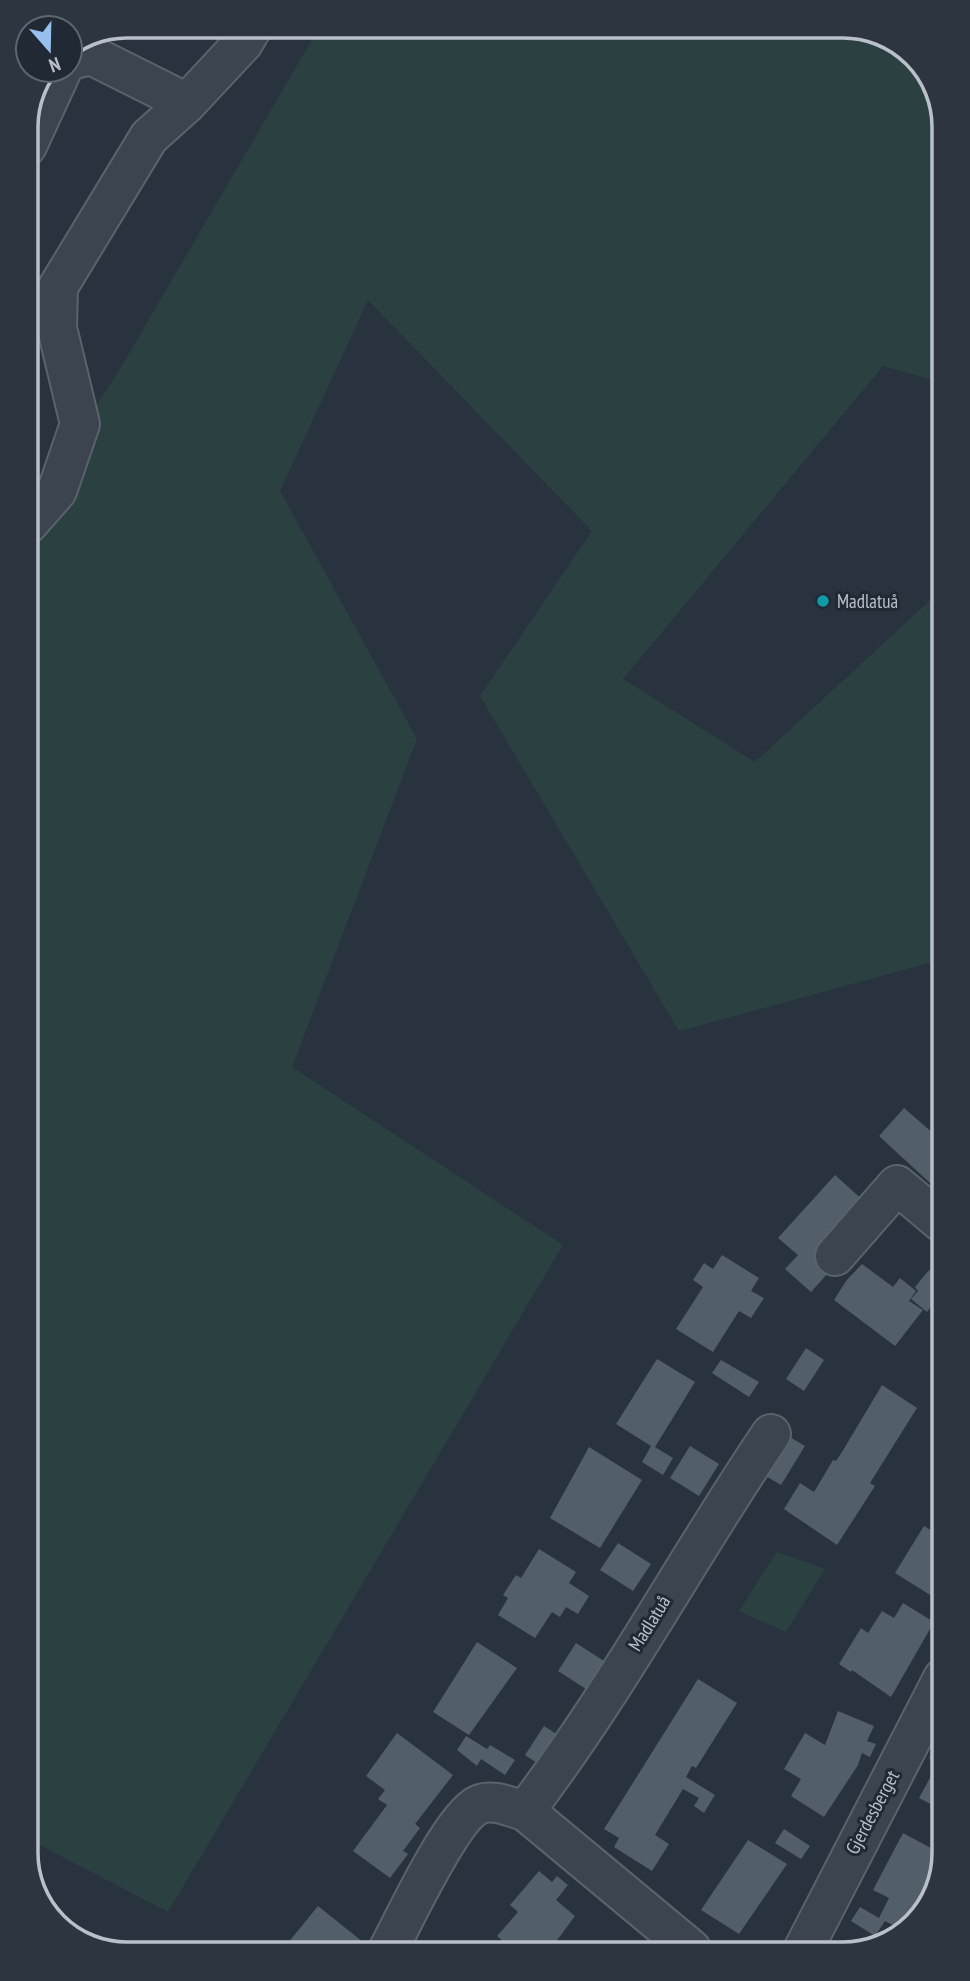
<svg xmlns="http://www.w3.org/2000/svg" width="970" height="1981" viewBox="0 0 970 1981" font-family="'PT Sans Narrow',sans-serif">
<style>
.green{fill:#2b4141}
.building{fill:#525e69}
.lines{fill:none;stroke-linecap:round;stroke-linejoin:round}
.minor-casing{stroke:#5a636c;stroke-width:42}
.minor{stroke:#3c454f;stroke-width:38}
.culture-dot{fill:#0f9aa8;stroke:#212a34;stroke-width:2.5}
.labels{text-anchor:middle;stroke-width:6;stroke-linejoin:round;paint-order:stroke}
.poi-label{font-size:19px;fill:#b9c0c9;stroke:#212a34;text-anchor:start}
.street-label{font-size:19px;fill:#b9c0c9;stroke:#212a34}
.rim{fill:none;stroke:#b9c0c9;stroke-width:3.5}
</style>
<rect width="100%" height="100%" fill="#28333f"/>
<path class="green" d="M320 26 849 27 904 47 936 89 937 381 883 366 623 679 755 762 938 593 940 960 679 1031 480 696 592 531 368 300 280 491 417 739 292 1067 563 1245 168 1912 34 1842 28 509 117 374Z
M777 1552 825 1569 786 1632 739 1611Z"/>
<path class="building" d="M904 1108 941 1140V1193L879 1136Z
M835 1175 865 1202 838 1262 811 1292 785 1269 798 1255 778 1238Z
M722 1255 759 1278 751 1291 764 1298 751 1318 739 1311 713 1352 676 1329 703 1287 693 1280 704 1263 713 1269Z
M862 1264 893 1287 900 1278 916 1291 909 1301 923 1310 895 1346 834 1300 846 1281Z
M929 1270 941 1280V1293L927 1312 911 1299 918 1291 915 1287Z
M806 1348 824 1360 804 1391 786 1379Z
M657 1359 695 1382 655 1447 673 1458 663 1475 642 1462 651 1446 616 1424Z
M721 1360 759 1382 749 1397 712 1373Z
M882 1385 917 1408 870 1483 875 1486 837 1545 784 1509 800 1483 814 1492 833 1460 836 1461 842 1452Z
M788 1436 805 1446 781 1485 764 1475Z
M690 1446 719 1464 699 1496 670 1478Z
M589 1447 642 1480 600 1548 550 1518Z
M942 1474V1498L931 1491Z
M924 1526 942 1537 943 1603 895 1573Z
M618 1543 651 1564 633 1591 600 1570Z
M539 1549 576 1572 569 1583 589 1596 578 1614 566 1607 560 1617 552 1612 535 1638 498 1615 508 1598 503 1595 516 1575 521 1578Z
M903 1603 934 1622 891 1697 852 1670 851 1672 839 1664 861 1628 868 1633 882 1611 894 1618Z
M477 1642 517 1668 469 1735 433 1712Z
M576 1643 604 1661 586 1689 558 1671Z
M698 1679 737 1703 696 1768 692 1766 686 1777 715 1795 704 1813 694 1806 699 1798 683 1789 655 1835 669 1844 652 1871 614 1847 619 1838 604 1829Z
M838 1711 874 1726 867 1741 876 1744 870 1757 862 1753 858 1765 824 1817 791 1796 801 1779 784 1769 805 1733 825 1745Z
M544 1726 558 1735 540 1765 525 1755Z
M943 1731V1754L944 1811 919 1798 938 1763 929 1758Z
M397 1733 453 1775 415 1824 420 1828 403 1851 408 1854 390 1878 353 1851 387 1805 378 1799 385 1790 366 1776Z
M466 1736 487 1749 490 1745 515 1760 505 1775 481 1759 477 1766 457 1750Z
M784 1829 810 1846 801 1859 775 1843Z
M903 1833 942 1854 912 1911 907 1910 915 1914 928 1884 933 1887 926 1910 902 1930 885 1921 875 1936 851 1921 860 1907 879 1918 889 1898 873 1890Z
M748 1840 787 1864 739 1934 701 1910Z
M539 1871 552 1882 557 1876 568 1885 556 1900 575 1916 550 1950 514 1951 497 1936 518 1912 510 1905Z
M318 1906 363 1942 355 1952 287 1953 283 1949Z"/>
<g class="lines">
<defs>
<path id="minor" d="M70 60 91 55 187 103
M27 146 62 70
M28 524 57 491 80 424 57 328 58 287 149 137 187 103 243 43 253 26
M835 1256 897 1185 941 1222
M525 1811 691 1949
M804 1948 943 1678
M387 1952C403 1922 451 1818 478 1805 493 1798 510 1807 525 1811 616 1692 687 1558 771 1434"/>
</defs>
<use href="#minor" class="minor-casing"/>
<use href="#minor" class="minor"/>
</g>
<circle class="culture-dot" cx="823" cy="601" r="7"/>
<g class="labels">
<g class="poi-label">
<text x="837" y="608">Madlatuå</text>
</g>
<g class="street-label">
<text transform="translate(649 1623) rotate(-58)" y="7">Madlatuå</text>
<text transform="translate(872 1812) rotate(-62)" y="7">Gjerdesberget</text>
</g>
</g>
<path d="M0 0H970V1981H0ZM127 38H843A89 89 0 0 1 932 127V1853A89 89 0 0 1 843 1942H127A89 89 0 0 1 38 1853V127A89 89 0 0 1 127 38Z" fill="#2d3640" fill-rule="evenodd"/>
<path class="rim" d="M127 38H843A89 89 0 0 1 932 127V1853A89 89 0 0 1 843 1942H127A89 89 0 0 1 38 1853V127A89 89 0 0 1 127 38Z"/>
<g transform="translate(49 49) rotate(160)"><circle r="33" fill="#212a34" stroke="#5e6670" stroke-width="2"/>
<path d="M0-5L12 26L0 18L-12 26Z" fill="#98c0ef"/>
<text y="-10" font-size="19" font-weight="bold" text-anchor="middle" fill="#b9c0c9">N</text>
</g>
</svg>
